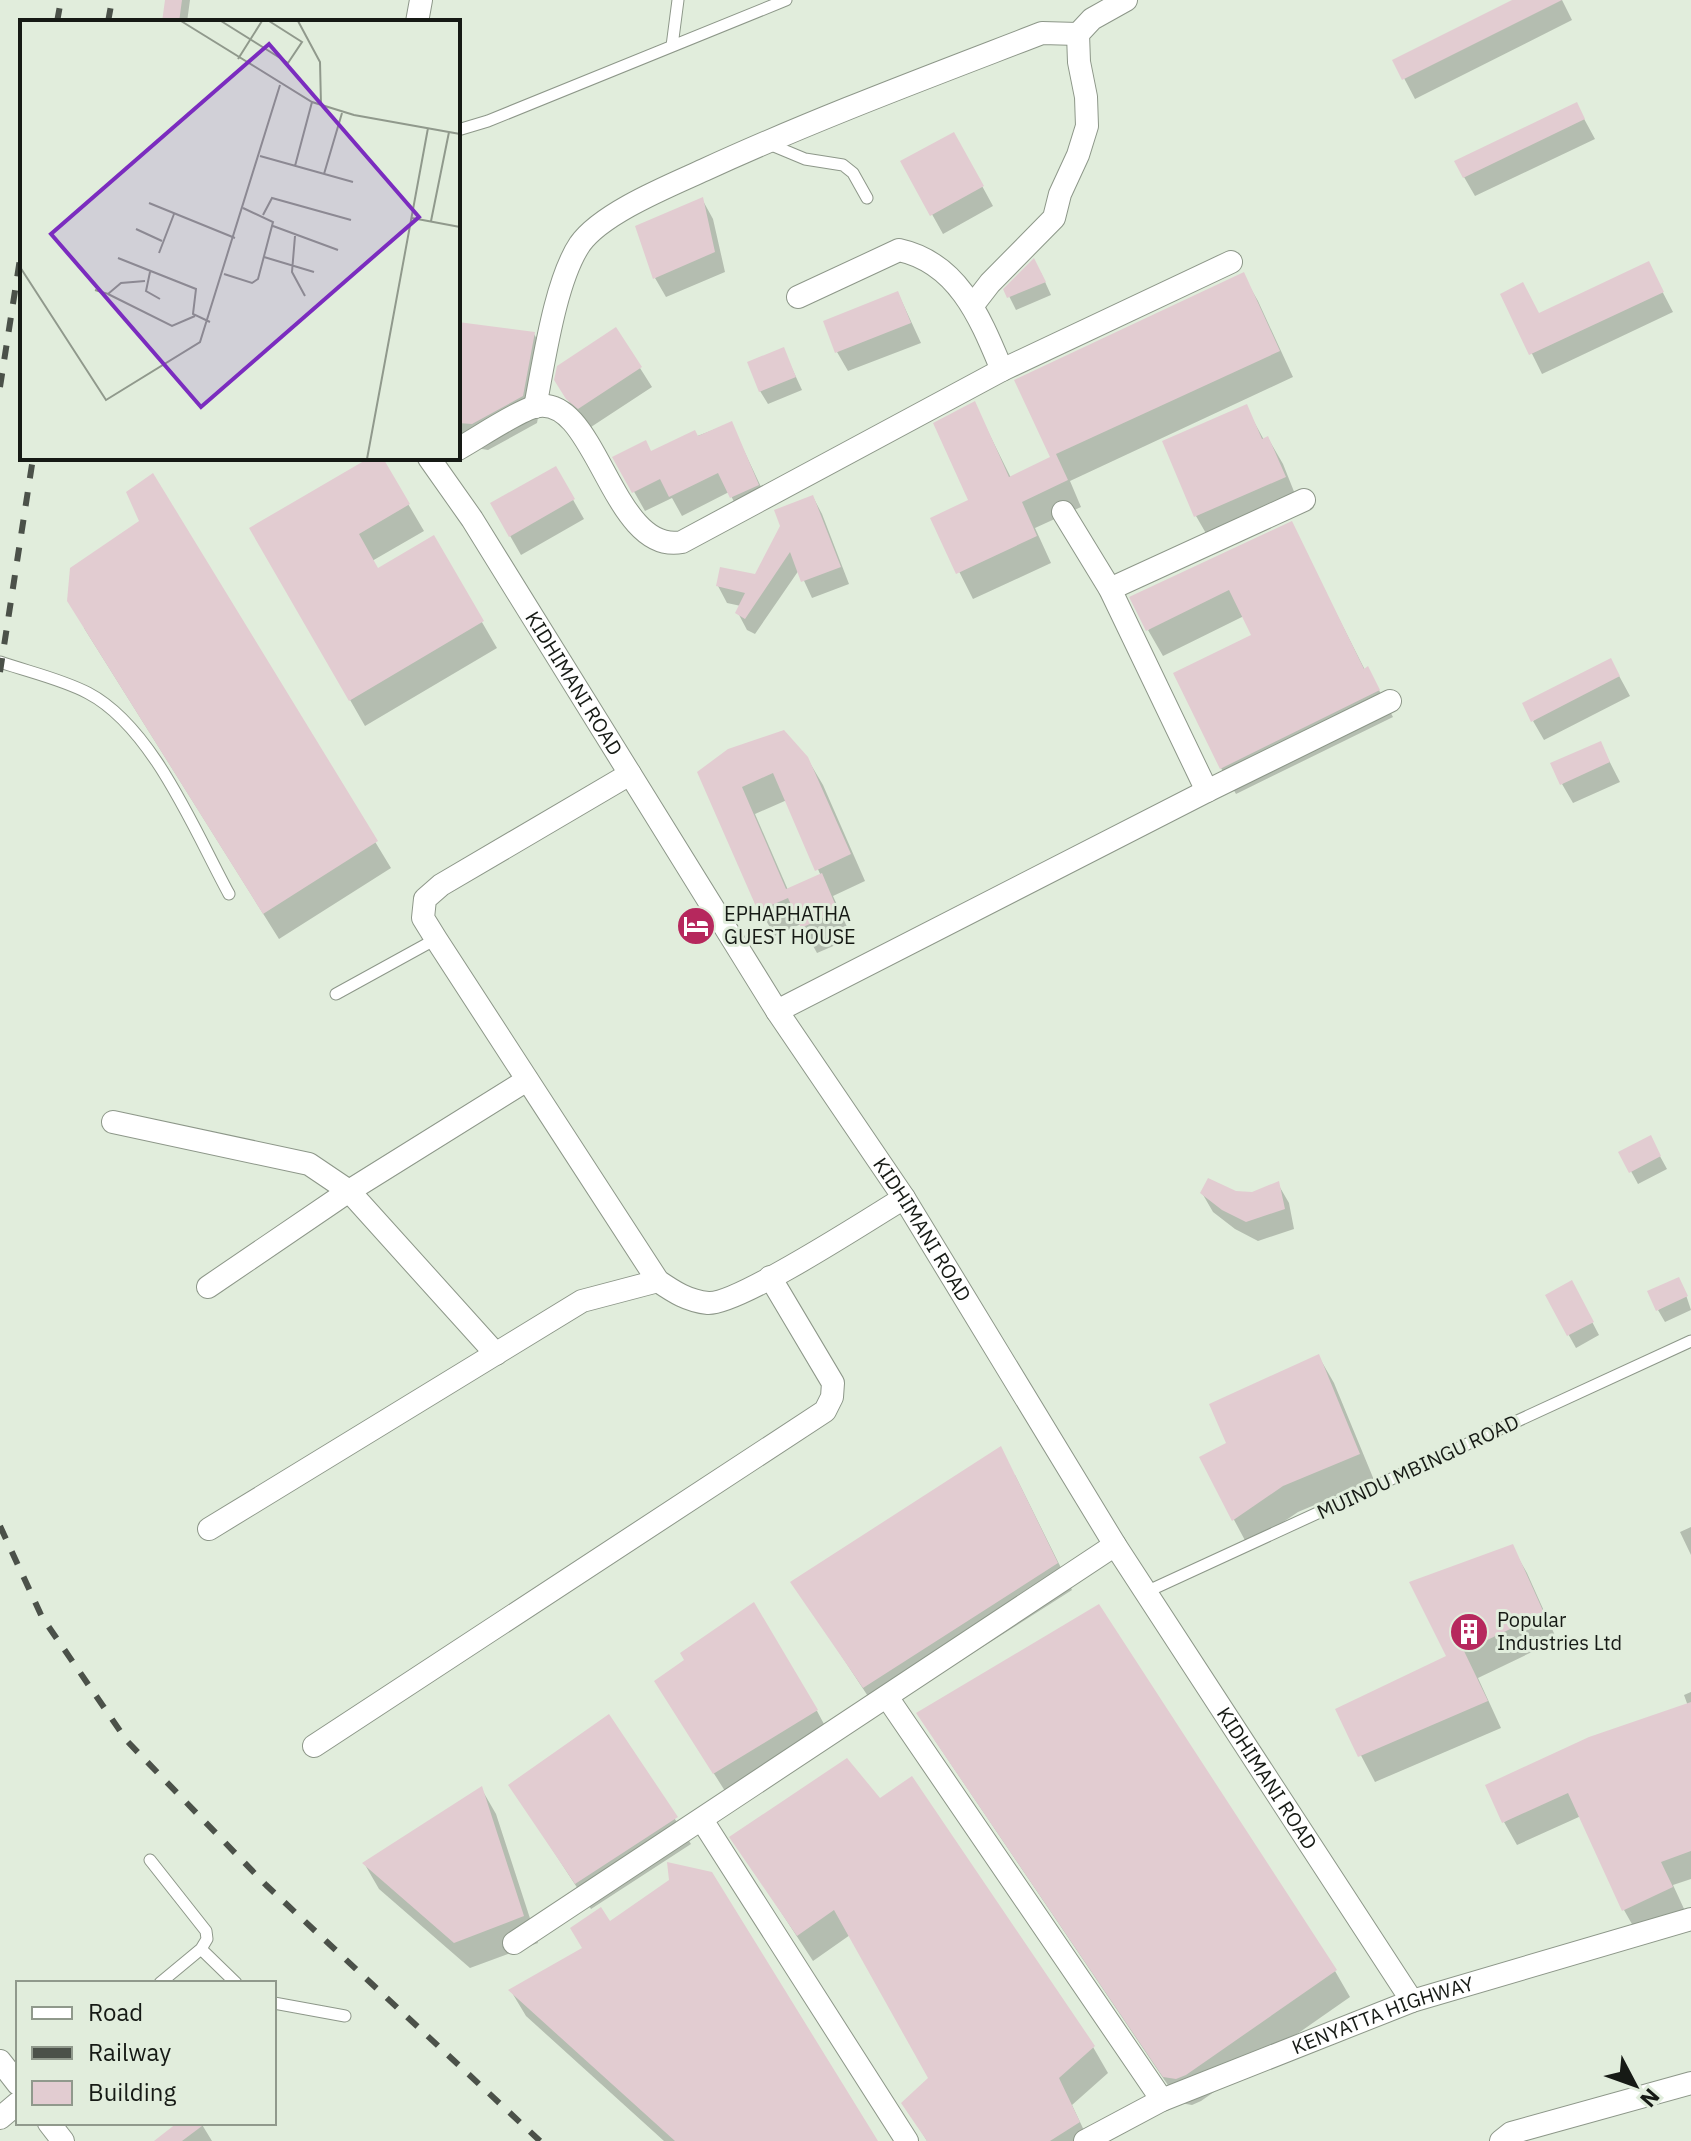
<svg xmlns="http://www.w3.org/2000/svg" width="1691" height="2141" viewBox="0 0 1691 2141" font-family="'IBM Plex Sans',sans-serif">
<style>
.shadow{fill:#0003;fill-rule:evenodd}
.building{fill:#e2ccd1}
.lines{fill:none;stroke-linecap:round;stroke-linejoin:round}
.lane-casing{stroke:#8d9789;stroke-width:13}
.street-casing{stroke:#8d9789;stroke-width:24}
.lane{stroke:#fff;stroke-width:11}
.street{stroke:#fff;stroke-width:22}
.rail{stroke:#4b5149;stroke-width:6;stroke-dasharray:14 14;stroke-linecap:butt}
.labels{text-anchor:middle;stroke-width:6;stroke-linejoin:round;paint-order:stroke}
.street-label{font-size:20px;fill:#161a15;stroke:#e1eddc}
.poi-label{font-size:20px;fill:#161a15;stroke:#e1eddc;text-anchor:start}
.inset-road{fill:none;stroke:#90998c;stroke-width:2}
.view{fill:#7b2cbf;fill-opacity:0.15;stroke:#7b2cbf;stroke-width:4}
.inset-edge{fill:none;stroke:#161a15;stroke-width:4}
</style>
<rect width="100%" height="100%" fill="#e1eddc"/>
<path class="shadow" d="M167 0H190L187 22H164Z
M1517 0H1562L1572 20 1415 99 1395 61Z
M1576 104 1595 139 1475 196 1464 177Z
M964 153 993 206 943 234 903 162Z
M702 199 713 219 725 272 666 297 655 278Z
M1648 264 1673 312 1542 374 1503 295 1539 315Z
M1041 273 1051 295 1016 310 1006 290Z
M1243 275 1258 301 1293 377 1070 481 1081 507 1035 528 1051 563 973 599 932 518 971 501 974 403 1011 478 1053 458 1017 381Z
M898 293 921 343 848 371 837 352Z
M458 324 534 334 549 360 537 423 488 450 458 445Z
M616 330 652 387 591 427 580 419 568 400Z
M783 349 802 390 768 404 760 391Z
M1246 407 1264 440 1268 438 1283 464 1299 504 1211 542 1196 516 1164 442Z
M731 423 769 504 742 517 729 492 682 516 672 498 645 511 615 458 651 454Z
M373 458H381L424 531 372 561 378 571 433 538 497 648 365 726 252 529Z
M555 468 584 519 521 555 492 504Z
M153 476 391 868 279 939 84 628 142 522Z
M813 497 822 514 849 584 812 598 799 570 755 634 747 630 738 613 741 606 727 603 718 586 756 577Z
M1291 524 1365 670 1368 669 1393 717 1236 794 1221 768 1253 636 1244 616 1163 656 1148 630Z
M1611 661 1630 696 1544 740 1533 721Z
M1600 743 1620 782 1573 803 1562 784Z
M807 758 823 785 865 881 833 896 852 938 817 953 801 924 775 936 760 910 699 772ZM787 800 821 876 788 890 755 814Z
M1650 1138 1667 1169 1638 1184 1621 1153Z
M1278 1184 1289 1203 1294 1229 1258 1241 1235 1229 1213 1212 1202 1193 1252 1194Z
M1685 1292 1691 1310 1665 1322 1658 1310Z
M1578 1295 1599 1335 1576 1348 1547 1296Z
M1319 1357 1334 1383 1374 1480 1298 1512 1248 1546 1201 1458 1229 1443Z
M1015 1475 1072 1590 879 1713 793 1582Z
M1691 1527V1555L1680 1532Z
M1512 1547 1527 1573 1557 1640 1478 1678 1501 1728 1375 1782 1337 1710 1449 1657Z
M1691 1692V1879L1673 1885 1685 1911 1637 1933 1624 1910 1581 1816 1517 1845 1504 1822 1688 1706 1684 1695Z
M672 1707 817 1711 831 1737 730 1799Z
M609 1717 691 1844 591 1909 511 1786Z
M934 1739 1335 1971 1350 1997 1201 2101 1192 2105 1180 2103Z
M481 1788 496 1814 538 1943 470 1968 379 1889 364 1863Z
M732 1837 1093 2047 1108 2073 1072 2105 1089 2141H927L904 2103 931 2079 850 1935 813 1961Z
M610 1924 876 2141H664L526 2016 511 1991 584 1949Z
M180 2123H201L212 2141H157Z"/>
<path class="building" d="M165 0H182L179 22H162Z
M1512 0H1562L1402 80 1392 60Z
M1577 102 1585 119 1463 178 1454 161Z
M954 132 984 186 930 216 900 161Z
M703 197 715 252 653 279 635 226Z
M1034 258 1046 282 1007 298 1003 289Z
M1649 261 1664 292 1529 355 1500 294 1523 282 1539 313Z
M1244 272 1280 351 1056 454 1068 480 1022 502 1037 536 956 574 930 518 968 500 933 423 975 401 1009 477 1050 457 1014 380Z
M898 291 911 323 835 353 823 321Z
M458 322 535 332 523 396 472 424 458 423Z
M616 327 642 367 578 409 566 399 554 380 557 366Z
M784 347 796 377 759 392 747 362Z
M1247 404 1262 439 1268 436 1286 477 1194 517 1162 441Z
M732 421 759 485 730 498 718 473 669 497 660 479 632 493 612 457 646 440 651 451 695 430 698 436Z
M369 458H383L410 504 359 534 378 568 434 535 484 621 349 701 249 528Z
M556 466 575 499 509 537 490 503Z
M153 473 378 841 263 914 67 601 70 568 139 521 126 492Z
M813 495 841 567 801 582 790 552 745 619 735 613 745 593 716 586 720 567 755 574 780 526 774 510Z
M1292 521 1364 669 1368 666 1380 690 1220 769 1173 673 1251 635 1229 590 1146 631 1129 597Z
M1611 658 1620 676 1531 722 1522 703Z
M784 730 808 757 851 854 815 871 773 773 742 787 786 889 822 873 838 911 801 928 788 898 758 911 697 772 728 749Z
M1601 741 1610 762 1560 785 1550 763Z
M1651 1135 1661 1156 1629 1173 1618 1152Z
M1208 1178 1236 1191 1252 1192 1279 1181 1285 1209 1246 1222 1222 1210 1200 1193Z
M1679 1277 1688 1296 1656 1311 1647 1291Z
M1572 1280 1594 1322 1567 1336 1545 1295Z
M1319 1354 1360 1454 1283 1486 1232 1521 1199 1457 1226 1443 1209 1404Z
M1001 1446 1058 1563 863 1688 790 1582Z
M1513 1544 1544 1613 1464 1651 1488 1701 1358 1757 1335 1709 1446 1656 1409 1582Z
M754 1602 818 1710 713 1774 654 1681 684 1660 680 1653Z
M1099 1604 1337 1970 1186 2075 1176 2079 1163 2077 916 1713Z
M1691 1702V1851L1661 1862 1673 1887 1622 1911 1568 1793 1502 1823 1485 1785 1589 1737Z
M609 1714 678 1817 575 1884 508 1785Z
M847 1758 880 1798 912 1776 1095 2046 1059 2078 1080 2122 1050 2141H927L901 2103 928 2078 834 1910 797 1936 729 1837Z
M482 1786 524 1916 454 1943 362 1863Z
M667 1862 712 1872 878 2141H675L508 1990 582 1948 570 1928 601 1907 610 1921 669 1880Z
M177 2123H206L182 2141H154Z"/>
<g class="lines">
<defs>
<path id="lane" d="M672 46 678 0
M458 130 488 121 786 0
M769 144 805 159 843 165 853 173 867 198
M0 662C29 672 61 679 88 693 153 727 195 832 229 894
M336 994 436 939
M1146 1592 1691 1341
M150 1860 206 1931 207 1939 201 1949 160 1983
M201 1949 236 1983
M274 2003 345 2016"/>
<g id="street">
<path d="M417 22 421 0"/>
<path d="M798 297 899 250C959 263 981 320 1002 370"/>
<path d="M973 305 990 283 1054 218 1060 194 1078 155 1087 126 1086 97 1079 62 1078 34 1092 19 1126 0"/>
<path d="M535 407C544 362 555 281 580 244 602 213 669 186 704 170 815 119 928 77 1042 33L1078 34"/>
<path d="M458 449C478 438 514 413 534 407 596 389 611 556 682 542L1002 370 1231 262"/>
<path id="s1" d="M429 458 472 519 777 1011 904 1198 1115 1545 1412 2001"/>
<path d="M1063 512 1110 589 1207 791"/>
<path d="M1110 589 1304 500"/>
<path d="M630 774 441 885 425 899 423 918 436 939 658 1281C674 1292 688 1301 708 1303 738 1305 871 1218 904 1198"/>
<path d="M777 1011 1207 791 1390 701"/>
<path d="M113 1122 309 1164 349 1191 496 1354"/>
<path d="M208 1287 349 1191 527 1080"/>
<path d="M209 1529 582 1301 658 1281"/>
<path d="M887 1697 1162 2100"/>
<path d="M314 1746 825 1411 832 1397 833 1383 770 1277"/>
<path d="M702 1820 907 2141"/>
<path d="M514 1943 1115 1545"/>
<path d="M0 2061 18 2084"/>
<path d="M0 2118 18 2103"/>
<path d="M49 2123 63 2141"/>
<path id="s2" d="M1085 2141 1162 2100 1412 2001 1691 1919"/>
<path d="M1501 2141 1511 2133 1691 2083"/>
</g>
</defs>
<use href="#lane" class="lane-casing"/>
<use href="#street" class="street-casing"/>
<use href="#lane" class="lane"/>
<use href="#street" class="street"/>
<path class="rail" d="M57 22 61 0
M108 22 112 0
M0 387 22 246
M0 672 33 458
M0 1526 42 1617 127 1741 266 1885 540 2141"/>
</g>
<defs>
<symbol id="hotel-disc" viewBox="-11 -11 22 22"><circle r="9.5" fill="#b6285d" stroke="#e1eddc"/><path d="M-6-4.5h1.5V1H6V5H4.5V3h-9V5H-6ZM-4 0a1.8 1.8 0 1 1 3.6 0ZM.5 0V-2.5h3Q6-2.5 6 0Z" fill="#fff"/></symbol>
<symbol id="building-disc" viewBox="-11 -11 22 22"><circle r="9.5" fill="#b6285d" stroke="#e1eddc"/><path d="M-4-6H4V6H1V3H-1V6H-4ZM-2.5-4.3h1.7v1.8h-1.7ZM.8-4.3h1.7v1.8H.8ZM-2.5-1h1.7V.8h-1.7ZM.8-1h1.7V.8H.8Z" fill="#fff"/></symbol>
</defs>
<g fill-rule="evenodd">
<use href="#hotel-disc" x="674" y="904" width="44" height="44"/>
<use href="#building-disc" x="1447" y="1610" width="44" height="44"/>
</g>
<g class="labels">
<g class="street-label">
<text dy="7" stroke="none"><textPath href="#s1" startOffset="268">KIDHIMANI ROAD</textPath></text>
<text dy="7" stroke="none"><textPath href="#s1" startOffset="916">KIDHIMANI ROAD</textPath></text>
<text transform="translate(1418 1467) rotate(-25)" y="7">MUINDU MBINGU ROAD</text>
<text dy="7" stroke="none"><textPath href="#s1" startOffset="1564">KIDHIMANI ROAD</textPath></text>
<text dy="7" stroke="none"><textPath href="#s2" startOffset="324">KENYATTA HIGHWAY</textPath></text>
</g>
<g class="poi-label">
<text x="724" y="921">EPHAPHATHA<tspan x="724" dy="23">GUEST HOUSE</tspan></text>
<text x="1497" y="1627">Popular<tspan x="1497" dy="23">Industries Ltd</tspan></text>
</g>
</g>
<g transform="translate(20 20)">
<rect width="440" height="440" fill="#e1eddc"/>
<path class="inset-road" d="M161 1 292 82 334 95 440 114M201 1 268 43 282 22 249 1M278 1 300 42 301 85M218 39 242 1M240 136 333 162M275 146 292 82M304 154 322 93M129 183 215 218M243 195 252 178 331 200M392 198 440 207M411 201 429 112M253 206 318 230M116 209 142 221M275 216 272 252 285 276M139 233 154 194M244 237 294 252M98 238 176 269 173 294 190 302M0 247 86 380 180 322 260 65M130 252 126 271 140 279M204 254 232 263 238 259 253 202 223 188M75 270 88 274 101 263 125 261M88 274 152 306 175 296M347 439 408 108"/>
<path class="view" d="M249 24 399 197 181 387 31 214Z"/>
<rect width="440" height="440" class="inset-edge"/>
</g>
<rect x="16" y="1981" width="260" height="144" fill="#e1eddc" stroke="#90998c" stroke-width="2"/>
<rect x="32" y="2007" width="40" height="12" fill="#ffffff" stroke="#90998c" stroke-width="2"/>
<text x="88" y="2021" font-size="24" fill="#161a15">Road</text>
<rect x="32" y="2047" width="40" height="12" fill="#4b5149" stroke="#90998c" stroke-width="2"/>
<text x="88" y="2061" font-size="24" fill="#161a15">Railway</text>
<rect x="32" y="2081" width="40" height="24" fill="#e2ccd1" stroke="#90998c" stroke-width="2"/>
<text x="88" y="2101" font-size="24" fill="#161a15">Building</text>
<g transform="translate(1635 2085) rotate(131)" stroke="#e1eddc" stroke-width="6" paint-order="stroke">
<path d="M0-6L14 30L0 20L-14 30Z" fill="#161a15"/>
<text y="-12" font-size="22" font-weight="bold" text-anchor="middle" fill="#161a15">N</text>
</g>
</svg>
